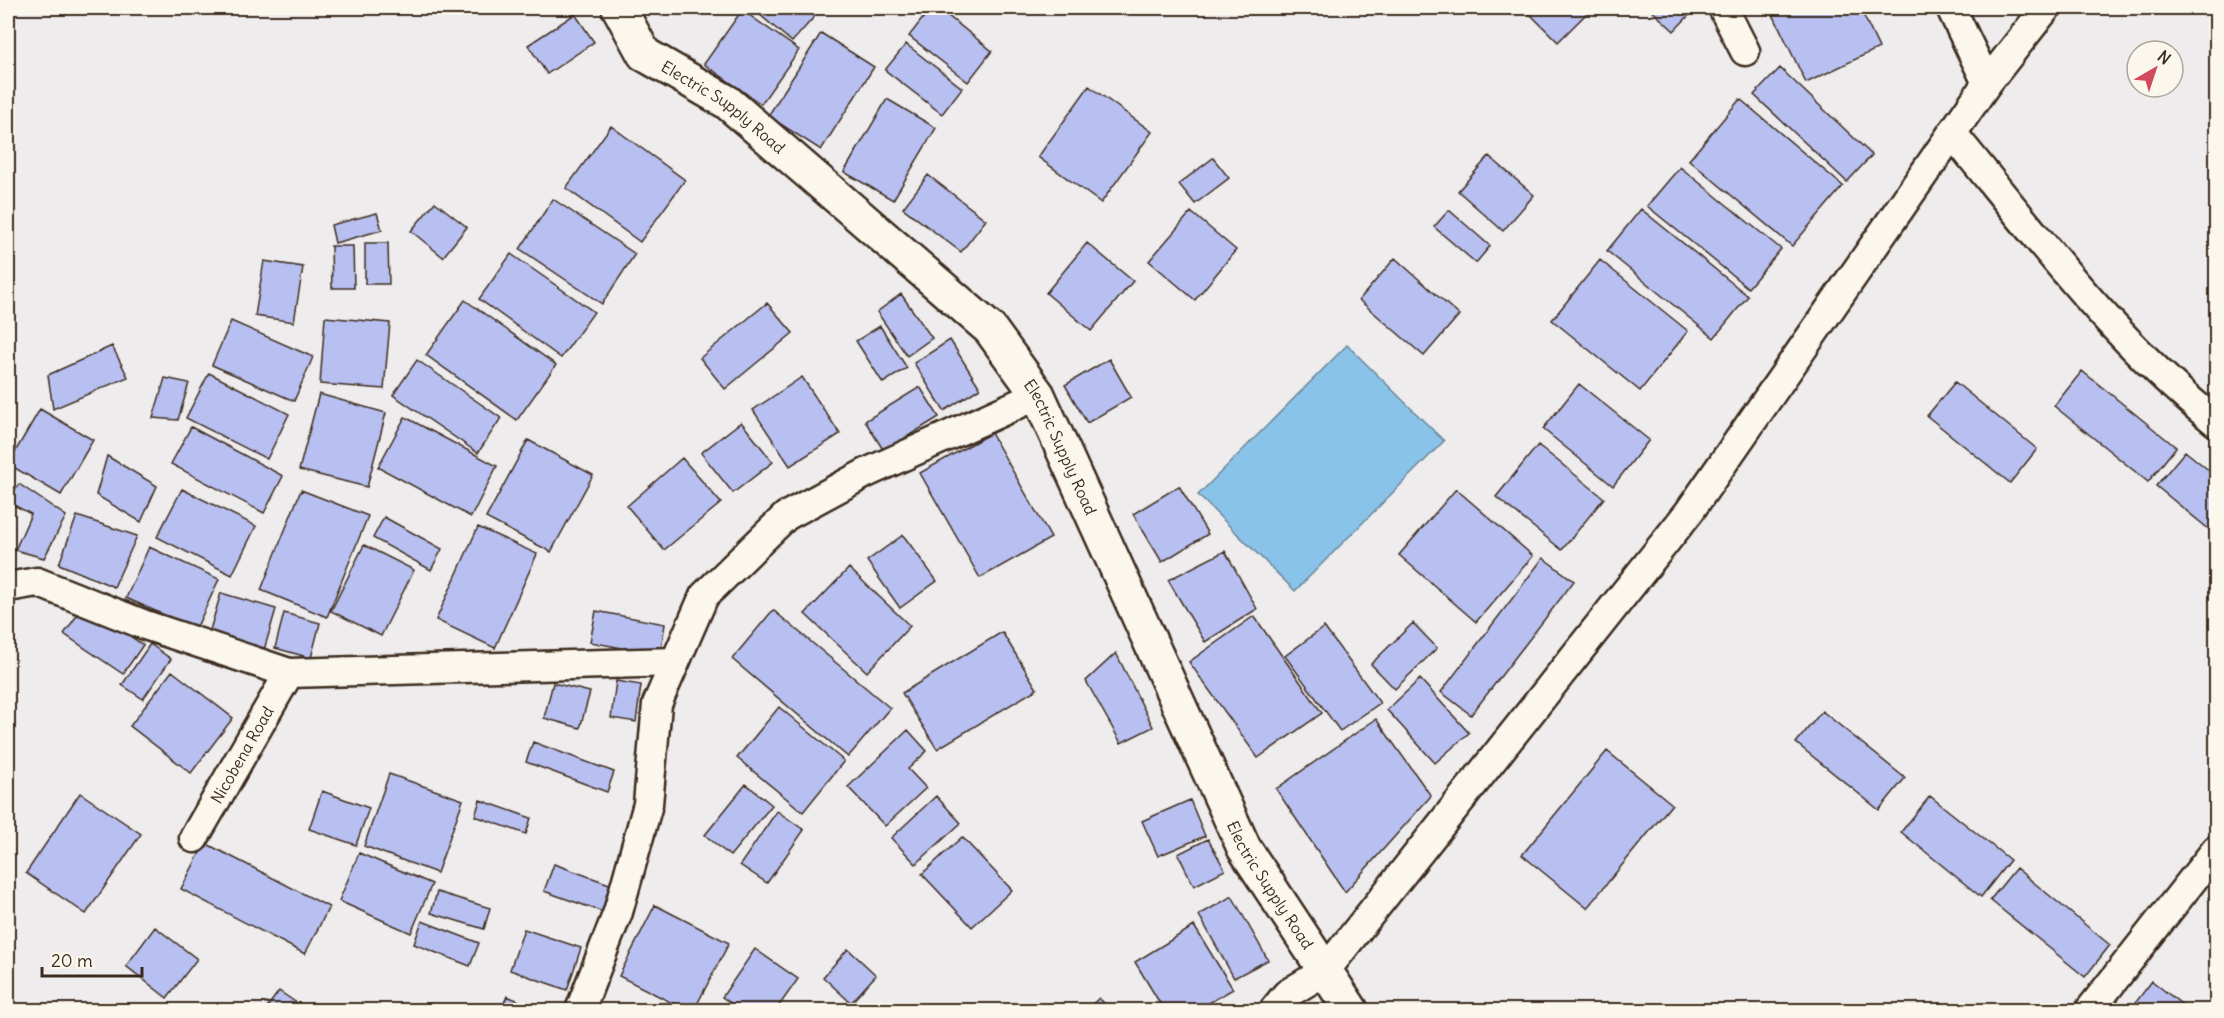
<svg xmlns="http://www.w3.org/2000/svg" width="2224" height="1018" viewBox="0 0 2224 1018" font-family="Delius,sans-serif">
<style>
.water{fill:#8ac3e9;stroke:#6a8698;stroke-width:1.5}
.building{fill:#b8c0f1;stroke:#3b2a1e;stroke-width:1.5}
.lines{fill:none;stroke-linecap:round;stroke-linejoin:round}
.street-casing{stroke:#3b2a1e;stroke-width:33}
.primary-casing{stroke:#3b2a1e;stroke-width:38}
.street{stroke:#fbf7ec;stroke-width:28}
.primary{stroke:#fbf7ec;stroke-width:33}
.labels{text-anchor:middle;stroke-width:4.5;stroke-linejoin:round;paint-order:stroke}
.street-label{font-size:16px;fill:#3b2a1e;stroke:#fbf7ec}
</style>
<rect width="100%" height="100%" fill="#eeeced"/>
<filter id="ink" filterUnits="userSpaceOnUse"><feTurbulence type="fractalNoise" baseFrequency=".0167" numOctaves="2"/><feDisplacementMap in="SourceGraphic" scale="12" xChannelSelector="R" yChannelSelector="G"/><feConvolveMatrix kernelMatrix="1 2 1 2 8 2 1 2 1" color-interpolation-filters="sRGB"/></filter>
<g filter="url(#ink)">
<path class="water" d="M1347 345 1444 441 1295 591 1198 495Z"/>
<path class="building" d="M754 8H822L792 42 753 9Z
M931 8H938L992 51 968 82 909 36Z
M1529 8H1592L1558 42 1526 10Z
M1649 8H1696L1674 31Z
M1770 8H1860L1879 48 1806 83Z
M742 10 799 50 761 104 704 64Z
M575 14 594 42 547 74 528 45Z
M821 33 874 67 821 150 768 116Z
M906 44 962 88 942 114 885 70Z
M1780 68 1872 155 1847 182 1754 95Z
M1089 86 1152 132 1101 203 1038 157Z
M887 99 936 128 893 200 844 172Z
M1740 99 1843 186 1792 246 1689 160Z
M611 126 685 180 640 242 566 188Z
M1489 156 1534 195 1503 231 1458 191Z
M1213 158 1229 178 1195 204 1179 184Z
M1680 167 1781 249 1748 288 1647 206Z
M928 175 986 220 961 252 903 208Z
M553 199 635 254 602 304 520 249Z
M435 202 467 227 443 257 411 231Z
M1641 209 1748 296 1714 338 1607 251Z
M1449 210 1490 246 1476 263 1434 227Z
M1191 212 1236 250 1195 300 1149 261Z
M377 213 382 230 335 243 331 225Z
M365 243H388L389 284H365Z
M1087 243 1133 281 1091 331 1046 293Z
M331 246H353L354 288H332Z
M511 254 594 312 561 358 479 299Z
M1395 258 1459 315 1424 356 1359 300Z
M1600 260 1688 331 1640 391 1552 320Z
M264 261 303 267 294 322 255 316Z
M901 294 932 338 907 356 877 312Z
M465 300 556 365 517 420 426 355Z
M767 303 793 333 725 389 700 358Z
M325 317 390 323 384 389 320 384Z
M231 321 313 357 294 401 212 365Z
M880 326 907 368 883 383 856 341Z
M950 340 980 388 944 411 914 363Z
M112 346 128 377 53 409 48 375Z
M1109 359 1131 397 1087 423 1065 385Z
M417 360 501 418 478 453 393 395Z
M2082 371 2176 447 2148 482 2054 406Z
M209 373 289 414 267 459 186 418Z
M802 377 840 434 790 466 753 410Z
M165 378 189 383 178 420 153 418Z
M1955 382 2037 449 2010 483 1927 416Z
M1579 384 1649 440 1613 486 1543 429Z
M920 387 939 417 884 451 865 421Z
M319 394 386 413 367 487 299 470Z
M40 409 93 440 61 495 8 464Z
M405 417 497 466 471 517 378 467Z
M741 422 773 462 733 493 701 453Z
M191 427 283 476 264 513 171 464Z
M991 433 1051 538 980 578 920 473Z
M528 440 593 475 551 552 486 518Z
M1538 445 1604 498 1562 550 1496 497Z
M2185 451 2216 476V535L2156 486Z
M107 456 157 486 141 522 96 495Z
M682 458 721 503 664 550 627 506Z
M19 484 66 516 44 558 15 550 31 514 8 502V498Z
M1179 486 1208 534 1162 562 1133 514Z
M182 489 256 526 232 575 157 537Z
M1456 489 1533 556 1476 622 1399 555Z
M301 490 368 516 327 617 261 590Z
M77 516 137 536 114 587 59 564Z
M384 517 442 549 431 570 373 538Z
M478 527 537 554 495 648 436 620Z
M903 535 937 581 900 608 867 561Z
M364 545 414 570 381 636 331 611Z
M149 547 219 579 196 629 126 598Z
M1225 551 1257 609 1205 642 1168 580Z
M1543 558 1574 581 1471 715 1441 692Z
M849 568 910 626 867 672 805 614Z
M221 593 276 609 262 657 207 640Z
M84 605 143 645 123 674 64 634Z
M773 610 890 708 848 757 732 659Z
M596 611 665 624 660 655 590 642Z
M284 613 320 623 311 658 275 648Z
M1254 616 1322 713 1258 758 1189 662Z
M1413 623 1437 648 1395 689 1371 664Z
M1324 627 1380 703 1340 731 1285 656Z
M1002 632 1037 689 937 749 902 693Z
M150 644 171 659 143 699 122 685Z
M1116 653 1153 727 1121 743 1086 681Z
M172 671 233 718 191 773 130 726Z
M1420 679 1469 733 1435 763 1387 710Z
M616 681 641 685 636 722 611 718Z
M553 683 590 692 580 728 544 718Z
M779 707 844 761 803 812 737 758Z
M1822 711 1905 778 1879 810 1796 743Z
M1376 719 1431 796 1345 892 1276 789Z
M908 730 927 751 908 769 926 788 885 826 848 787Z
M533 742 614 772 607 792 526 762Z
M1607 751 1672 804 1587 908 1522 855Z
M389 774 463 800 437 873 364 846Z
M746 784 772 805 730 856 705 835Z
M322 791 369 808 356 845 309 829Z
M80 793 141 834 86 914 26 873Z
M936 796 961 823 916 864 891 838Z
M1930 796 2010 860 1981 897 1901 832Z
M480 800 531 818 526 834 475 816Z
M1190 800 1205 836 1158 856 1142 821Z
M777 811 804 830 767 883 740 865Z
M962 837 1012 890 972 927 922 874Z
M1208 839 1225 870 1194 886 1178 854Z
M205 843 329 907 305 954 181 889Z
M359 853 432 884 411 933 339 901Z
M554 864 612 885 603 912 544 891Z
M2016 868 2110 945 2085 977 1990 900Z
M437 892 490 908 484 929 431 913Z
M1232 896 1268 960 1234 978 1199 915Z
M655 905 729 943 694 1010H686L619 976Z
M422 921 479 943 470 966 414 944Z
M1194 926 1233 989 1197 1010H1164L1135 962Z
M155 927 197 959 167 998 126 966Z
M524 929 581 948 567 990 510 970Z
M755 949 798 979 776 1010H741L722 997Z
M848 949 876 975 851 1003 823 977Z
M2152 981 2189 1010H2146L2136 1002Z
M279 991 307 1010H265Z
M507 996 541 1010H501Z
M1099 998 1111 1010H1086Z"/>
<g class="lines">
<defs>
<g id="street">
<path d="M1723 8 1745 51"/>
<path d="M1987 83 2046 8"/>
<path d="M1952 133C2035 234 2114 341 2216 422"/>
<path d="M8 587 37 582 145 625 289 673 675 662"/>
<path id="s1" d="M194 838 289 673"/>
<path d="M580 1010 618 912 648 804 657 704 704 596 786 516 866 473 1038 395"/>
<path d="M1274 1010 1287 994 1325 971 1689 512 1987 83 1951 8"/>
<path d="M2090 1010 2216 850"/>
</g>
<g id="primary">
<path id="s2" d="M619 8 644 54 727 102 990 329 1038 395 1244 848 1351 1010"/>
</g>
</defs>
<use href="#street" class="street-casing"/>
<use href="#primary" class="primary-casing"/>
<use href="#street" class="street"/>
<use href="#primary" class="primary"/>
</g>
</g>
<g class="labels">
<g class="street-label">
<text dy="6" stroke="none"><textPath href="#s2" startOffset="148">Electric Supply Road</textPath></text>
<text dy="6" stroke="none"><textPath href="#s2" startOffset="634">Electric Supply Road</textPath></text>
<text dy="6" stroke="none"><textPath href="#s1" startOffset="96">Nicobena Road</textPath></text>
<text dy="6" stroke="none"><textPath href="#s2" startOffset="1120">Electric Supply Road</textPath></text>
</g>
</g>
<rect width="2224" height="1018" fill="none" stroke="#fbf7ec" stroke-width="30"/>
<rect x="15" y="15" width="2194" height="988" fill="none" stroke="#3b2a1e" stroke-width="2" filter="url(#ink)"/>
<g transform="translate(2155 69) rotate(39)"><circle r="28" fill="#fbf7ec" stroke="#aea59a" stroke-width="1.5"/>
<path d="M0-4.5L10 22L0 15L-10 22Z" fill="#d1495b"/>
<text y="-9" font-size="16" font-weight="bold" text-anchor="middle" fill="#3b2a1e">N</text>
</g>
<path d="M42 967v9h100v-9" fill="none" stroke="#3b2a1e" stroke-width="3"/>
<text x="51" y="967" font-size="18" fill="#3b2a1e" stroke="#fbf7ec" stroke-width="4.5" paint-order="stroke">20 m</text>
</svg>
